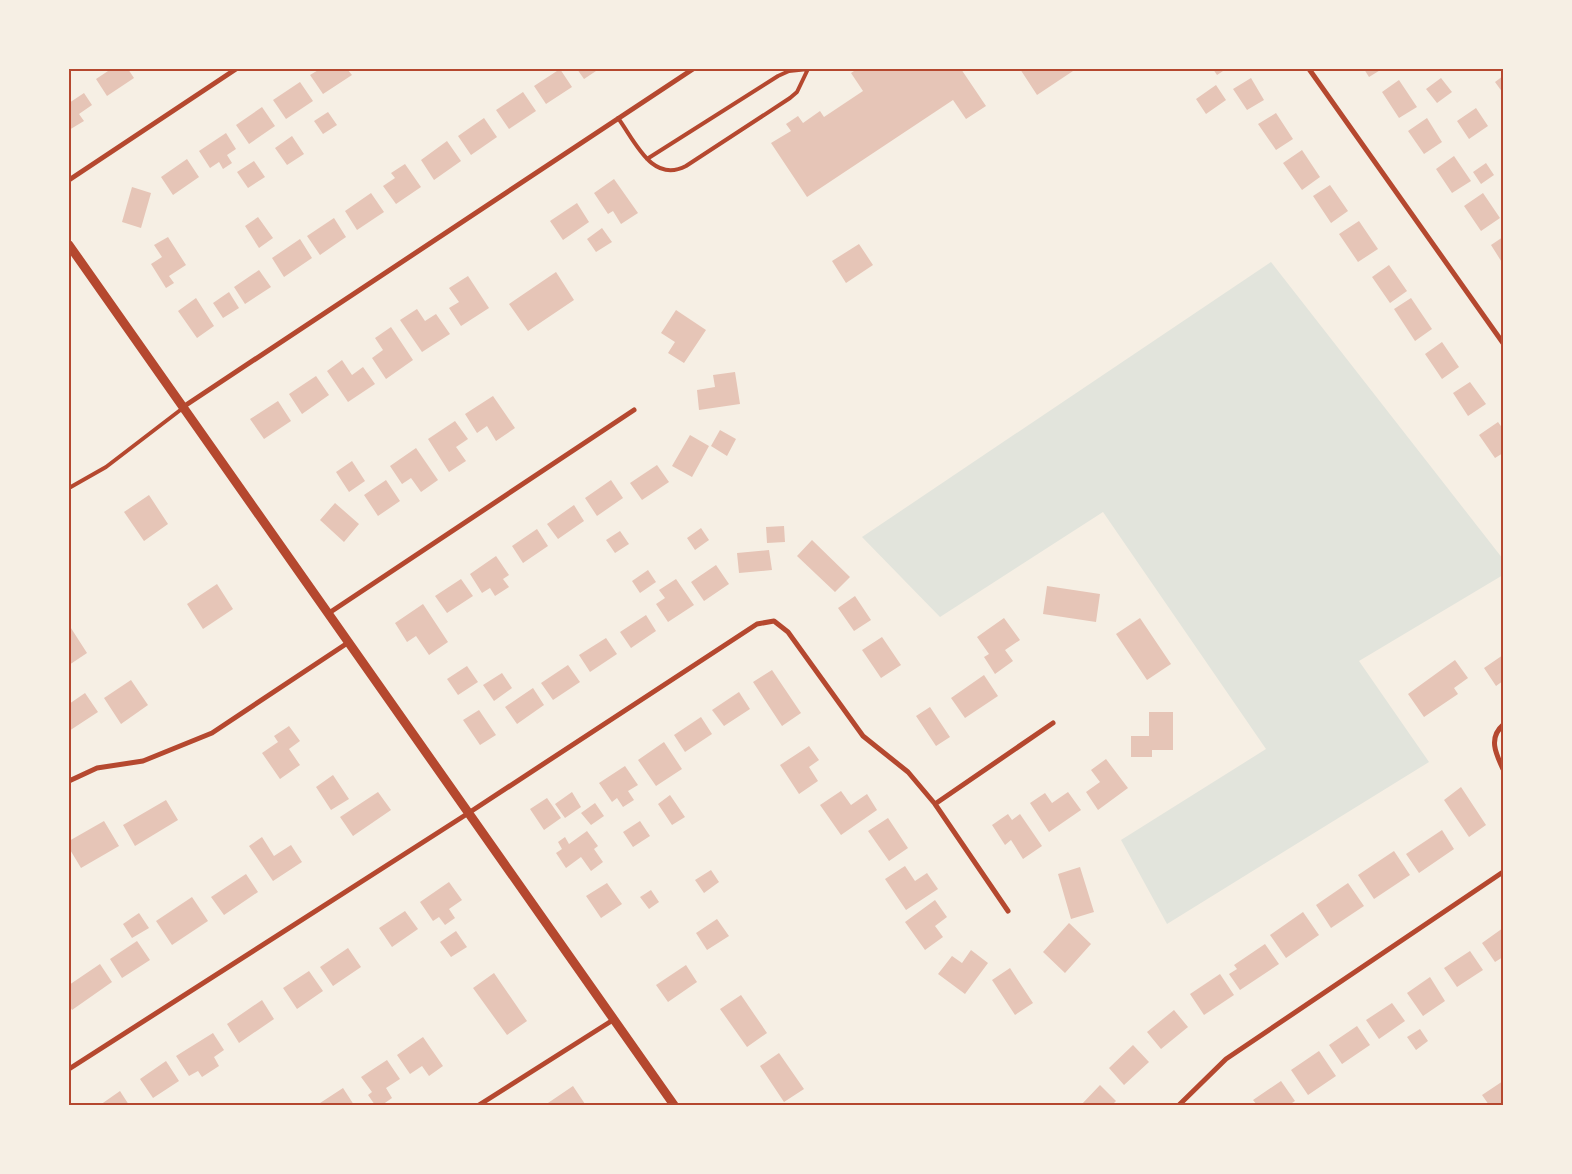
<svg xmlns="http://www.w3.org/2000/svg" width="1572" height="1174" viewBox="0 0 1572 1174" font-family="'Roboto Condensed',sans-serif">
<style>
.green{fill:#e2e4dc}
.building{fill:#e6c5b7}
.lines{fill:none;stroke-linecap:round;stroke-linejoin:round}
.service{stroke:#b5482f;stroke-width:4}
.minor{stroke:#b5482f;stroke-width:5}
.tertiary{stroke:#b5482f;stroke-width:9}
.neatline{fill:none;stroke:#b5482f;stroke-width:2}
</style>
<rect width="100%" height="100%" fill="#f6efe4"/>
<path class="green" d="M1271 262 1503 559V575L1359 661 1429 762 1167 924 1121 840 1266 749 1103 512 940 617 862 537Z"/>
<path class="building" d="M111 69H128L134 78 107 96 96 79Z
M320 69H347L352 75 323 94 310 75Z
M560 69 572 87 546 104 534 86Z
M577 69H599L584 79Z
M857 69H961L986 106 966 119 953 100 807 197 771 143 791 131 786 124 798 116 803 123 820 111 824 117 863 91 851 73Z
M1020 69H1076L1037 95Z
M1213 69H1226L1217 75Z
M1364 69H1382L1369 77Z
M1503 76V93L1495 82Z
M1251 78 1264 100 1247 110 1233 89Z
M1441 78 1452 92 1437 103 1426 89Z
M1399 80 1417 107 1399 118 1382 92Z
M300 82 313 101 286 119 273 100Z
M1216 85 1226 100 1206 114 1196 99Z
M523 92 536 111 509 129 496 110Z
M84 93 92 105 79 114 84 121 69 130V103Z
M262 107 275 126 249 144 236 125Z
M1476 108 1488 126 1469 139 1457 121Z
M328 112 337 125 323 134 314 121Z
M1276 113 1293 139 1276 150 1258 124Z
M484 118 497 137 471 155 458 136Z
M1427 118 1442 142 1424 154 1408 131Z
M226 133 236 149 227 155 232 163 223 169 219 162 210 168 199 151Z
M292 136 304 154 287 165 275 148Z
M447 141 461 161 434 180 421 160Z
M1302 150 1320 177 1302 190 1283 163Z
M1454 156 1471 181 1452 193 1436 169Z
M187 159 199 177 173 195 161 177Z
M254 161 265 177 248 188 237 172Z
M1486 163 1494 175 1481 184 1473 172Z
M405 164 421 187 396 204 383 186 395 178 391 173Z
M614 179 638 213 621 224 613 211 608 214 594 193Z
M1330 185 1348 211 1331 223 1313 196Z
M132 187 151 193 141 228 122 222Z
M371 193 384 212 357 230 345 211Z
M1483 193 1500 218 1481 231 1464 206Z
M577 203 589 222 563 240 550 221Z
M258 217 273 238 259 248 245 226Z
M334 218 346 237 320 255 307 236Z
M1359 221 1378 249 1358 262 1339 234Z
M602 228 612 242 596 252 587 239Z
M168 237 186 265 169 276 174 283 166 288 151 264 162 257 154 245Z
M1503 237V264L1491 245Z
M300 239 312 258 284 277 272 258Z
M859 244 873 265 846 283 832 261Z
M1389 265 1407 291 1390 303 1372 277Z
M259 270 271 287 245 304 234 287Z
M556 272 574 300 528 331 509 304Z
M468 276 489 308 461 326 449 308 459 302 449 288Z
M229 292 239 308 223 318 213 303Z
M196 298 214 326 197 338 178 311Z
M1411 298 1432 329 1415 341 1394 309Z
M417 309 425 321 436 314 450 334 422 352 400 320Z
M676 310 706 330 684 363 668 353 675 342 661 333Z
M391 327 413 360 386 379 372 358 383 350 375 338Z
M1442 342 1459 367 1442 379 1425 354Z
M342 360 352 375 363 367 375 384 348 402 327 371Z
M735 372 740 404 699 410 697 390 715 387 713 375Z
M316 376 329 395 302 414 289 394Z
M1470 382 1486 404 1468 416 1453 393Z
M493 396 515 428 496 441 487 426 477 433 465 414Z
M278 401 291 421 264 439 250 419Z
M455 421 468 439 456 447 466 461 449 472 428 439Z
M1498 422 1503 429V453L1495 458 1479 435Z
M720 430 736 439 727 456 711 446Z
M690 435 709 446 692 477 672 466Z
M416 448 438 480 421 492 411 478 402 484 390 466Z
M352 461 365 481 349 492 336 472Z
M657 465 669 482 642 500 630 483Z
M386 480 400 501 378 516 364 495Z
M611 480 623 498 597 516 585 498Z
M149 495 168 524 144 541 124 512Z
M335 503 359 524 344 542 320 520Z
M574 505 584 521 558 539 547 524Z
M784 526 785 542 767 543 766 527Z
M701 528 709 540 695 550 687 538Z
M537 529 548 546 523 563 512 546Z
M620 531 629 544 615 553 606 540Z
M812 540 850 577 835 592 797 556Z
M769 550 772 570 739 573 737 553Z
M496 556 509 575 503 579 509 587 495 596 490 588 482 593 470 574Z
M716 565 729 584 704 601 691 582Z
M648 570 656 582 640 593 632 581Z
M461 579 473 596 447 613 435 596Z
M676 579 694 605 668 622 656 604 665 598 659 590Z
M217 584 233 609 203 629 187 604Z
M1047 586 1100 594 1096 622 1043 614Z
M855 596 871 620 854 631 838 608Z
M423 604 448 642 429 655 416 636 407 642 395 623Z
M646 615 656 631 631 648 620 632Z
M1004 618 1020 640 1005 650 1013 661 995 674 984 657 989 654 977 637Z
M1140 618 1171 664 1147 680 1116 634Z
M69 625 87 653 69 665Z
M882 637 901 665 881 678 862 650Z
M606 638 617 654 590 672 579 655Z
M1503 655V681L1496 686 1484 668Z
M1455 660 1468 678 1454 688 1458 694 1424 717 1408 694Z
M568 665 580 682 553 700 541 683Z
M467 666 478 682 458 695 447 679Z
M772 670 801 713 782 726 753 682Z
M502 673 512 688 494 701 483 685Z
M984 675 998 696 965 718 951 698Z
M131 680 148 705 121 724 104 698Z
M533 688 544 705 517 724 505 707Z
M739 692 750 709 724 726 712 710Z
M85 693 98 712 69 731V704Z
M930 707 950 737 936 746 916 716Z
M479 710 496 735 480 745 463 720Z
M1149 712H1173V750H1152V757H1131V736H1149Z
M701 717 712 734 685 752 674 735Z
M289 726 300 741 289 749 300 765 280 779 262 753 278 742 274 736Z
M664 742 682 769 656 786 638 760Z
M809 746 819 760 809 767 818 781 799 794 780 765Z
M1106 759 1128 788 1098 810 1086 792 1100 782 1091 770Z
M625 766 638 785 628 791 634 800 623 807 617 798 612 802 599 783Z
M333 775 349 799 331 810 316 787Z
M1461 787 1486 825 1469 837 1444 800Z
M841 791 851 805 867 794 877 810 841 835 820 805Z
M378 792 391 810 353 836 340 817Z
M572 792 581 807 565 818 555 804Z
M1068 792 1081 810 1049 832 1030 803 1045 793 1052 803Z
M670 795 685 817 672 825 658 804Z
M547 798 561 818 544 830 530 809Z
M166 800 178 820 135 846 123 825Z
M595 803 604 816 591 825 581 813Z
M1008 814 1012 820 1020 814 1042 846 1023 859 1011 840 1005 845 992 825Z
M888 818 908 848 889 861 868 831Z
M104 821 119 846 81 868 69 848V841Z
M640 821 650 836 633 847 623 832Z
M1442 830 1454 849 1419 873 1406 854Z
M587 831 598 846 594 849 603 862 591 871 581 857 566 868 556 853 562 849 558 842 565 837 569 844Z
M262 837 274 856 291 845 302 862 273 881 249 846Z
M1394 851 1410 875 1374 899 1358 875Z
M905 866 915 881 927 873 938 889 906 910 885 879Z
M1080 867 1094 912 1071 919 1058 874Z
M711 870 719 882 704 893 695 880Z
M246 874 258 892 224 915 211 897Z
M449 882 462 900 449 909 455 918 445 925 439 917 433 921 420 902Z
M607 883 622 904 601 918 586 896Z
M1348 883 1364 906 1331 928 1316 905Z
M651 890 659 902 649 909 640 897Z
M192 897 208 921 172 945 156 921Z
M935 900 947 917 935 926 943 937 925 950 905 922Z
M405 911 418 929 392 947 379 928Z
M1303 912 1319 935 1286 958 1270 935Z
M139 913 149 928 132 938 123 924Z
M717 919 729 936 707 950 696 933Z
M1069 923 1091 944 1065 973 1043 952Z
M1503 928V957L1495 962 1482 943Z
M456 931 467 947 451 957 440 942Z
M137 941 150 960 122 978 110 959Z
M1265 944 1279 964 1240 990 1229 974 1237 969 1234 965Z
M348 948 361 967 333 986 320 967Z
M971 950 988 963 965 994 938 974 952 956 962 963Z
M1470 951 1483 970 1457 987 1444 968Z
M100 964 112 982 72 1010 69 1005V985Z
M686 965 697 982 668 1002 656 985Z
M1010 968 1033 1003 1015 1015 992 980Z
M309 971 323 991 297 1009 283 988Z
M494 973 527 1021 507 1035 473 988Z
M1220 974 1234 995 1204 1015 1190 994Z
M1430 977 1445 1001 1423 1016 1407 993Z
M741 995 767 1033 747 1047 720 1009Z
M262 1000 274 1019 239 1043 227 1024Z
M1392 1003 1405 1021 1379 1039 1366 1020Z
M1174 1010 1188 1027 1161 1049 1147 1032Z
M1357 1026 1370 1045 1342 1064 1329 1045Z
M1420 1029 1428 1041 1416 1050 1407 1037Z
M213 1033 224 1050 214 1057 219 1066 202 1077 198 1071 189 1076 176 1056Z
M423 1037 443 1066 429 1076 422 1066 410 1074 397 1055Z
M1133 1045 1149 1062 1124 1085 1109 1068Z
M1319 1051 1336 1076 1308 1095 1291 1070Z
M779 1053 804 1089 784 1102 760 1066Z
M387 1060 400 1079 386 1088 392 1098 382 1105H375L368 1095 372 1092 361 1077Z
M166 1061 179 1081 153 1098 140 1079Z
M1281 1081 1295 1101 1289 1105H1257L1253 1100Z
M1503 1081V1105H1489L1482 1095Z
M1100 1085 1116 1101 1112 1105H1081Z
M573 1086 585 1104 545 1105Z
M343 1088 354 1105H317Z
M120 1091 129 1105H100Z"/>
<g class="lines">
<path class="service" d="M618 118C635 141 652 184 686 166L790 98 797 92 808 69
M647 159 778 76 789 71 808 69
M69 488 106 467 183 408"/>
<path class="minor" d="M1309 69 1503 343
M69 180 236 69
M183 407 693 69
M329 613 634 410
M1503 725C1488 738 1496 754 1503 769
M69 781 97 768 143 761 212 733 349 642
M935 804 1053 723
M69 1069 467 814 757 624 774 621 788 632 863 736 908 772 935 804 1008 911
M479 1105 613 1020
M1179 1105 1226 1059 1503 872"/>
<path class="tertiary" d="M69 245 674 1105"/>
</g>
<rect width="1572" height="1174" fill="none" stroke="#f6efe4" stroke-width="140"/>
<rect x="70" y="70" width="1432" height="1034" class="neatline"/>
</svg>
